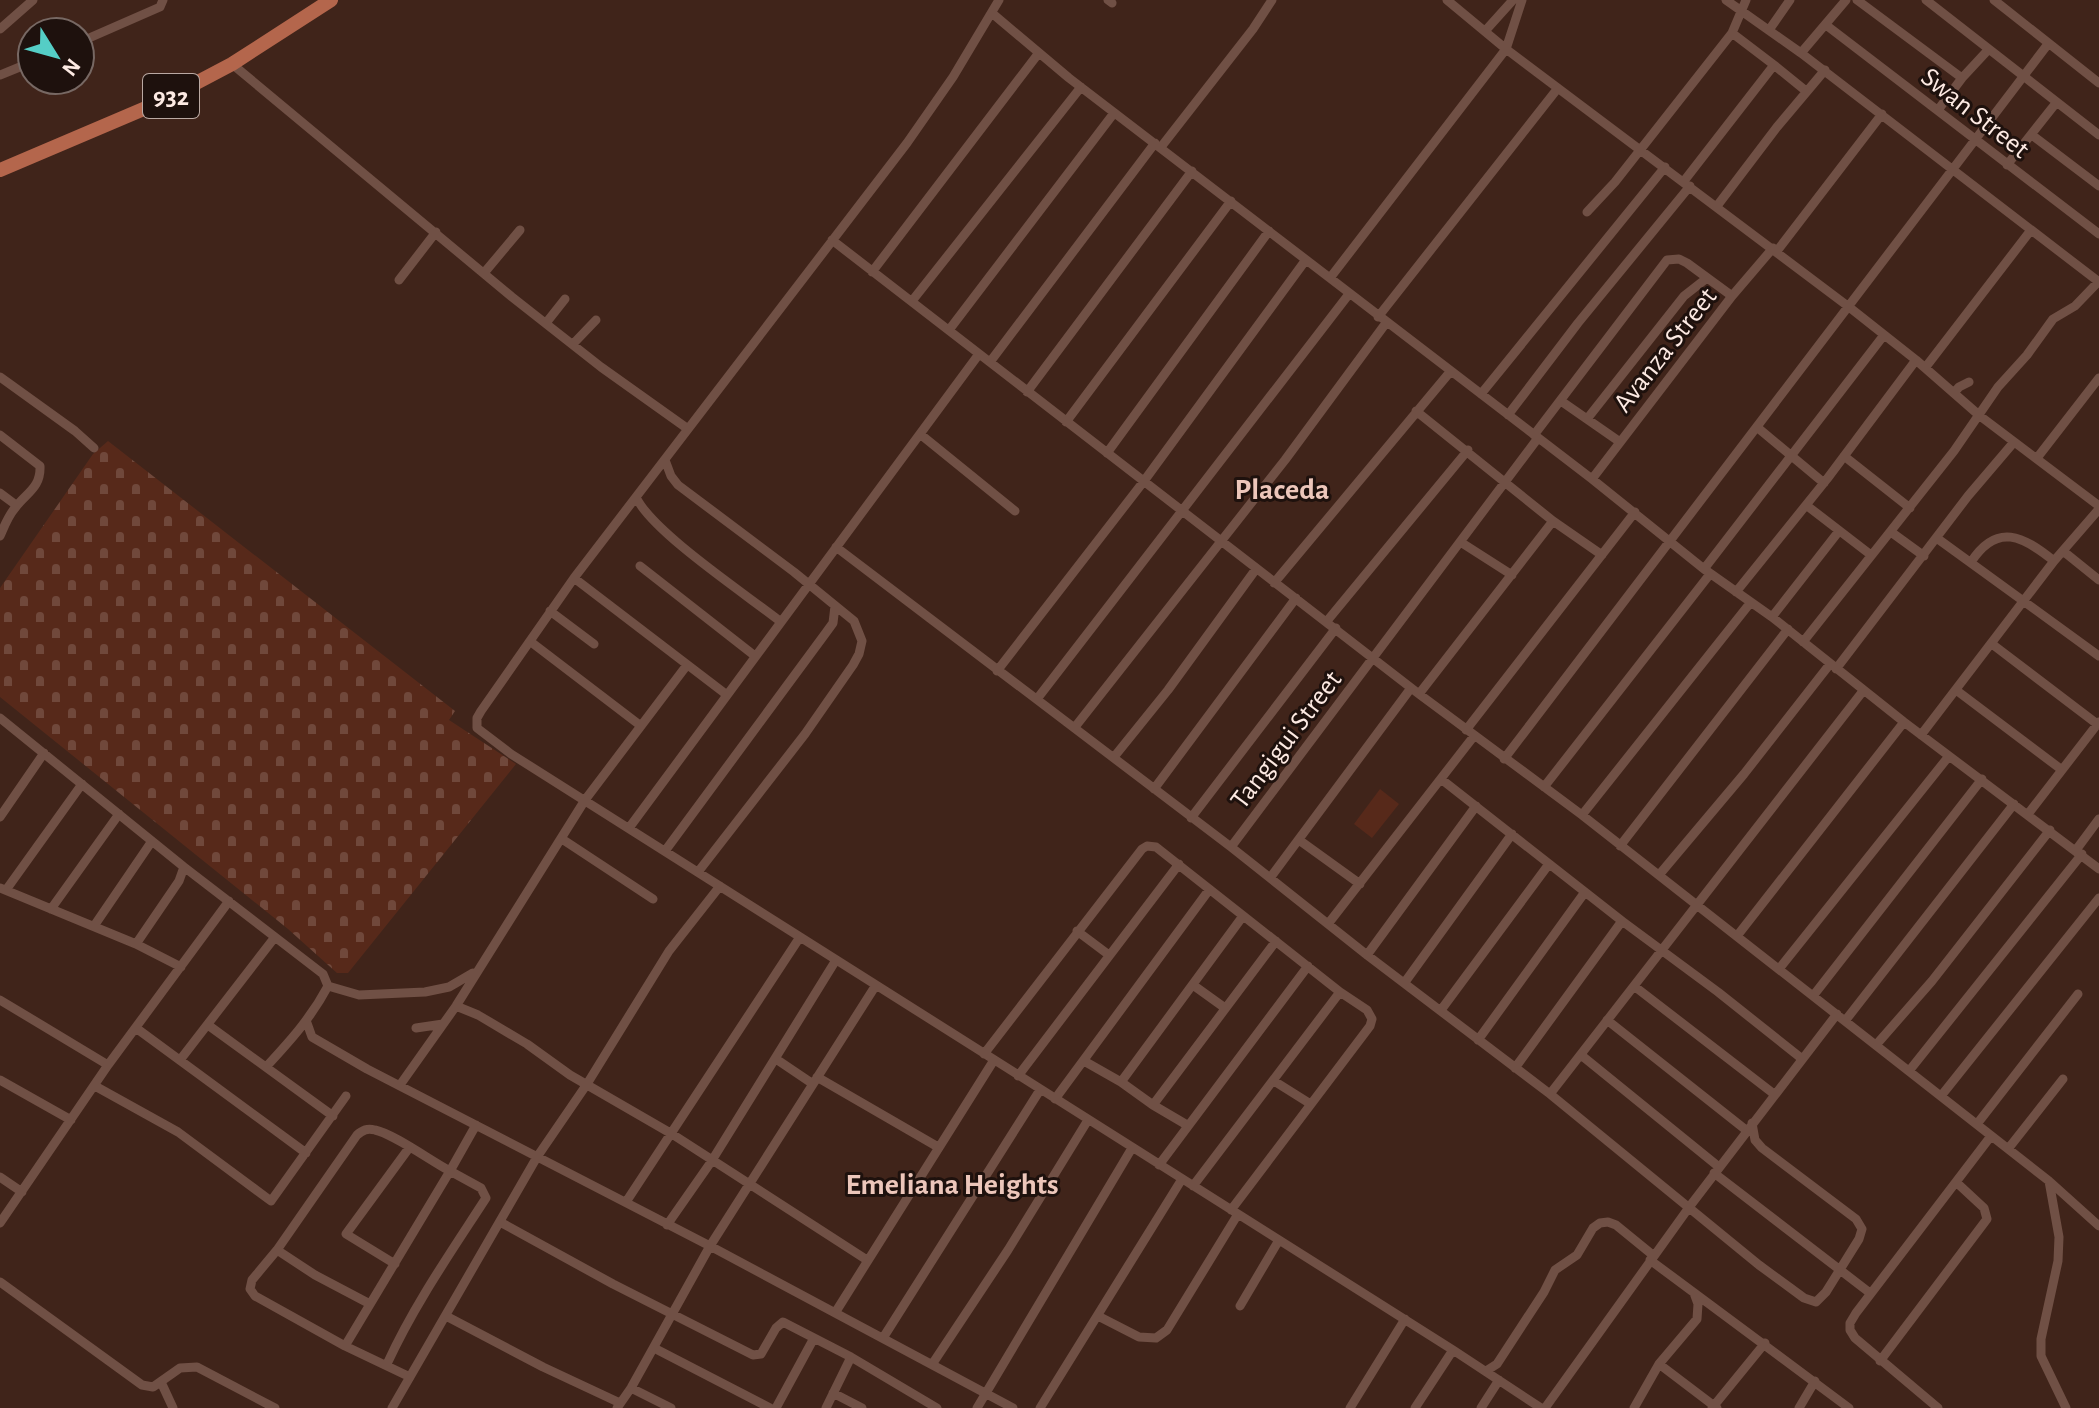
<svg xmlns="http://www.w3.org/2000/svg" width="2099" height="1408" viewBox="0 0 2099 1408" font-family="'Alegreya Sans',sans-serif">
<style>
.cemetery{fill:url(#cemetery-stones)}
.pitch{fill:#57291a}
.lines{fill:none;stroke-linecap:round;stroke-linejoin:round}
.street{stroke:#705045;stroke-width:9}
.primary{stroke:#b4664c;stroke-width:14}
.labels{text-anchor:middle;stroke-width:6;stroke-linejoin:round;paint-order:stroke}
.shield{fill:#1e110d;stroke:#baa9a3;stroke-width:2}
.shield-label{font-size:26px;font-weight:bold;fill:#fdeae3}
.street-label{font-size:28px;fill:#fdeae3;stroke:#1e110d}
.neighbourhood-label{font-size:30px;font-weight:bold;fill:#ecc6ba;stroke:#1e110d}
</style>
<defs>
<pattern id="cemetery-stones" width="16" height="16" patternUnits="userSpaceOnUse" patternTransform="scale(2)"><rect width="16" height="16" fill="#57291a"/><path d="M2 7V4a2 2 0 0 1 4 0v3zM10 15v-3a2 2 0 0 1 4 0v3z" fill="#70483b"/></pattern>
</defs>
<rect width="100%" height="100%" fill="#40241a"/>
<path class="cemetery" d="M108 441 455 711 449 720 516 764 348 973H337L288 929 0 697V588L93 454Z"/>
<path class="pitch" d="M1380 789 1399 804 1372 838 1354 824Z"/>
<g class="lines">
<path class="street" d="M999 0 953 77 907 143 574 578 481 711 477 718V728L511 754 1453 1350 1541 1408
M1108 0 1112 3
M1447 0 1506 49 1849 307 1916 360 1980 416 2099 506
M1726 0 1801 53
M1846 0 1801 53 2099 282
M1857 0 1962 78
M1926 0 2099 135
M1994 0 2099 83
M993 14 1069 78 1592 479 1704 569 1772 617 1904 722 2099 869
M1826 25 2099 234
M0 29 33 0
M1486 30 1513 0
M1769 30 1790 0
M1732 33 1774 65
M80 42 160 7 163 0
M232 64 512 297 601 367 688 429
M0 75 32 62
M1938 110 1962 78 1988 50
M2032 135 2099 186
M1161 147 1253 29 1272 0
M2007 165 2056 103
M1684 181 1774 65 1806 91
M1717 206 1777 127 1825 70
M1587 212 1615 182 1732 33 1746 0
M832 240 1419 694 1582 815 2049 1181 2099 1226
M1777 251 1882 114
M872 272 1038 54
M484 273 520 230
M1330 278 1506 49 1522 0
M399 280 436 232
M912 301 1081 87
M1378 317 1558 88
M546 323 565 299
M949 330 1114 113
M573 344 596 320
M990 362 1155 143
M1925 368 2031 230
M0 377 75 431 94 448
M1027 392 1192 171
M1954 393 1959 387 1969 382
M1481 394 1665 167
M1561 401 1620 442
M1416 411 1553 521 1602 555
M1508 415 1578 323 1690 186
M1587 419 1684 296 1707 278
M1066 422 1231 201
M1758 428 1824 483
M920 434 1015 511
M0 435 40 466C41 488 26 493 15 508 8 516 4 527 0 536
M1534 435 1667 260 1679 259 1687 263 1732 296
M1107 453 1269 231
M1844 456 1910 508
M2037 458 2099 378
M665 460 671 476 678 485 794 572 854 621 862 641 859 654 853 665 805 734 698 872
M1592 479 1732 296 1773 248
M0 493 16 505
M636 497C652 532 747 595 781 622
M1806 505 1871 555
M1891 532 1924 556
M1938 539 2099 656
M1462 543 1512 575
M836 547 1231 847 1367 955 1550 1094 1759 1265 1804 1298 1816 1302 1826 1292 1859 1239 1862 1229 1856 1219 1762 1148 1755 1140 1752 1123
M2063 551 2099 580
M1971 562C1997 522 2023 536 2054 561
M640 566 755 656
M1704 569 1884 335
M574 578 727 695
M1274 583 1450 372
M1736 592 1827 479 1916 360
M550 611 594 644
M1772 617 1839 531
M1327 621 1468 450
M531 642 641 726
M1803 642 1954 451 1998 387 2027 355 2053 319 2075 306 2099 281
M1992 644 2097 724
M1836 669 1968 496 2014 442
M997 671 1144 481 1305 261
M1956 690 2062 770
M1419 694 1553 521
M1037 699 1349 294
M0 718 184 867 323 974 328 986C311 1018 290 1041 266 1067
M1075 727 1285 460 1386 323
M1466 730 1635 512
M1921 735 2054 561 2099 509
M1114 757 1168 690 1256 569
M1504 759 2048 44
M1441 779 1622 921
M1544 787 1710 574
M1154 789 1296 598
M2028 814 2099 722
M1582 815 1751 602
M0 817 44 753
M1191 818 1336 628
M629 828 979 354
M562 839 653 899
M1299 840 1360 884
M1620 846 1788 629
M1231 847 1538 438
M2076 850 2099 819
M665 851 825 634 833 623 835 606
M1659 875 1744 774 1830 664
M1270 878 1411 688
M0 888 136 944 181 967
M6 890 82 784
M51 909 119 814
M1328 924 1474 736
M94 926 152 841
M1077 931 1109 955
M1737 936 1904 722
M136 944 179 881 184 867
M1367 955 1476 806
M1779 969 1949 756
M1405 982 1512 834
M1193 985 1225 1008
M328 986 359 995 425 992 449 987 473 973
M1634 986 1774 1094
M1813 996 1982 779
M0 1000 108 1065
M456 1006 478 1015 527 1044 570 1075 672 1134 867 1260
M1441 1010 1549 864
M1607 1020 1746 1130
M1845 1021 2014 804
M307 1023 312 1037 367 1069 710 1246 1013 1408
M208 1025 333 1116
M136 1028 306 1153
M416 1028 443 1024
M1478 1040 1585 892
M1876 1045 1932 981 2050 830
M984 1054 1142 849 1147 846 1156 847 1340 992 1193 1186
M1581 1055 1719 1167
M776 1059 813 1084
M180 1060 275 937
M1084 1061 1121 1082
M1515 1068 1622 921 1718 992 1801 1058
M1909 1071 2082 854
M1018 1076 1179 864
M817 1077 938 1147
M0 1080 71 1120
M1274 1081 1309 1103
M400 1085 456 1006 585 800 687 665
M95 1086 178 1132 271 1201 346 1096
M1550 1094 1863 691
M1941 1096 2099 898
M1055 1099 1209 890
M1153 1105 1121 1082 1243 916
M1977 1124 2078 994
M1187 1125 1153 1105 1276 941
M2008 1149 2063 1079
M1159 1165 1308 966
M1714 1173 1870 1293
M0 1177 22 1192
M2049 1181 2059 1237 2058 1261 2041 1339V1356L2066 1408
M626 1202 800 937
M1231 1210 1370 1026 1372 1019 1367 1010 1340 992
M500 1222 613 1284 753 1355 761 1354 776 1328 783 1322 851 1357 937 1408
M0 1223 108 1065 229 901
M667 1225 711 1162 836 960
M277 1250 315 1275 370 1304
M1650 1260 1849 1408
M395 1264 346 1234 409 1148
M0 1282 142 1385 153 1387 180 1368 197 1367 275 1408
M1240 1306 1279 1240
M835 1313 994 1060
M446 1316 543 1367 620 1403
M1098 1316 1139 1337 1156 1338 1167 1330 1238 1214
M883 1338 1040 1090
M345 1346 450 1171C431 1161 394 1134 375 1130 367 1128 363 1130 357 1135L277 1250 252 1280 250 1289 255 1296 345 1346 410 1377
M654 1348 770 1408
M1880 1361 1987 1219 1984 1208 1956 1182
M933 1363 1008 1250 1088 1120
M387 1364C414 1305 451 1252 486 1198L481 1188 450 1171 476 1125
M1659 1364 1717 1408
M1486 1371 1497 1364 1544 1292 1555 1270 1577 1255 1593 1228 1600 1223 1608 1222 1616 1225 1654 1256
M161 1382 173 1408
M631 1388 671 1408
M833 1393 862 1408
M392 1408 537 1157 587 1084 669 951 720 886
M617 1408 631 1388 710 1246 876 985
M776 1408 814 1338
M826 1408 851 1357
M977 1408 1132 1148
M1040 1408 1182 1179
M1350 1408 1405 1319
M1415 1408 1453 1350
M1481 1408 1499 1380
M1545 1408 1690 1206 1837 1014
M1634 1408 1659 1364 1697 1319 1698 1304 1694 1293
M1712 1408 1765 1343
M1799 1408 1815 1381
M1938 1408 1855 1338 1850 1330V1323L1856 1313 1991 1136"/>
<path class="primary" d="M0 170 160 102 232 64 331 0"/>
</g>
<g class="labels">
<rect class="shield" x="143" y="74" width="56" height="44" rx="6"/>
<g class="shield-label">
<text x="171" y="105">932</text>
</g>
<g class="street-label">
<text transform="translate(1976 112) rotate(38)" y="10">Swan Street</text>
<text transform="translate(1664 349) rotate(-52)" y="10">Avanza Street</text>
<text transform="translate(1285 739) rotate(-53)" y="10">Tangigui Street</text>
</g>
<g class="neighbourhood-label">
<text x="1282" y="499">Placeda</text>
<text x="952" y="1194">Emeliana Heights</text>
</g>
</g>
<g transform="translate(56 56) rotate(127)"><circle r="38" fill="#1e110d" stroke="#776863" stroke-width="2"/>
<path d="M0-6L14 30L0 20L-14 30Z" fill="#55cec6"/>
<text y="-12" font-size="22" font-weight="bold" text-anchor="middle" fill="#fdeae3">N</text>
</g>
</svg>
